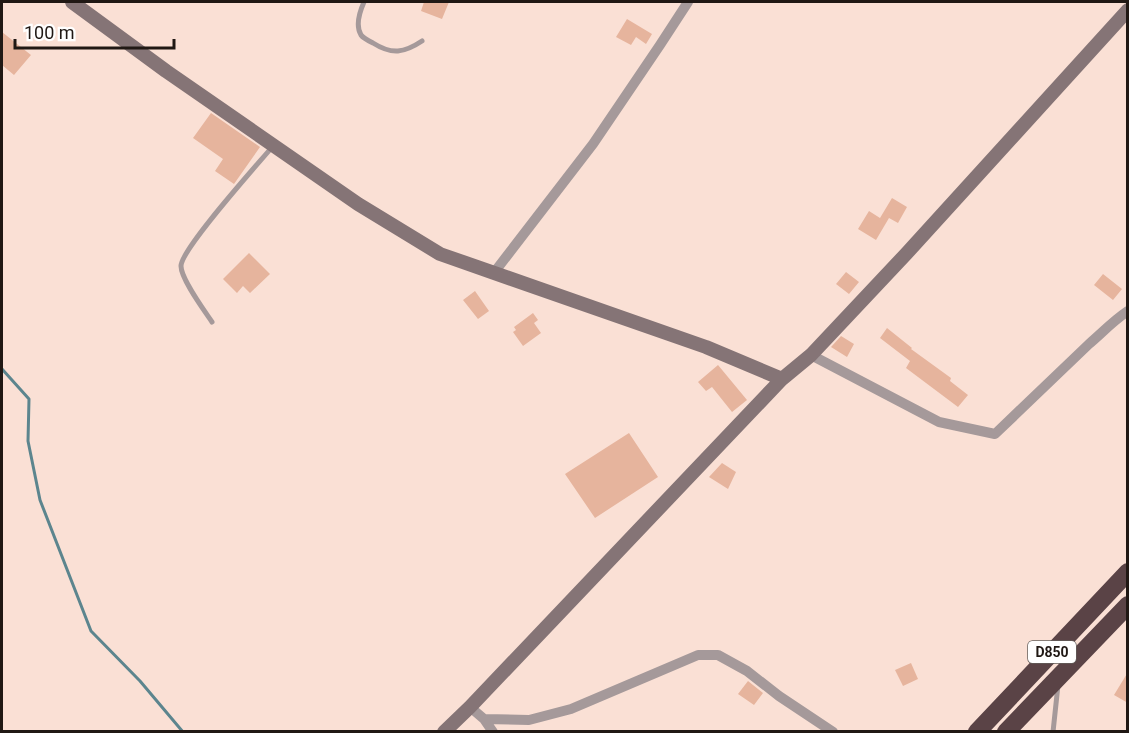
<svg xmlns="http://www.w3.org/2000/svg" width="1129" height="733" viewBox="0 0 1129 733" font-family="Roboto,sans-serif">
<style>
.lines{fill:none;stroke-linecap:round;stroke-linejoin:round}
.stream{stroke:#5c858e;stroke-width:3}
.building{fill:#e6b49d}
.lane{stroke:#a5999a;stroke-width:5}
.street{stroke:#a5999a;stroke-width:10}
.secondary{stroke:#857476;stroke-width:14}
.highway{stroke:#5a4346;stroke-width:18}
.labels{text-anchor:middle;stroke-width:4.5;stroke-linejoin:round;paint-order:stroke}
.shield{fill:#fff;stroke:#635d5a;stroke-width:1.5}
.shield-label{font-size:14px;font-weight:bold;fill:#201814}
</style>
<rect width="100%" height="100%" fill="#fae0d5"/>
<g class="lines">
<path class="stream" d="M2 369 29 399 28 441 40 500 91 631 140 681 183 732"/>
</g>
<path class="building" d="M424 2H449L442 19 421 11Z
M627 19 652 34 646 44 636 37 631 45 616 37Z
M2 32 31 55 14 75 2 65Z
M211 113 260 147 234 184 215 171 223 159 193 138Z
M892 198 907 207 898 223 889 218 876 240 858 229 869 211 880 218Z
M249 253 270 274 250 293 243 286 237 293 223 279Z
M846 272 859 282 849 294 836 284Z
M1103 274 1122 289 1113 300 1094 285Z
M475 291 489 311 478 319 463 300Z
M533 313 538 320 534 323 541 333 523 346 513 332 516 330 514 327Z
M887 328 912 348 911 349 951 378 950 381 968 395 958 407 906 368 910 361 880 338Z
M841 336 854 344 847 357 831 347Z
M718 365 747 400 732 412 712 387 706 391 698 382Z
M629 433 658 477 595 518 565 474Z
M722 463 736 472 728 489 709 477Z
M911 663 918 679 903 686 895 670Z
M1128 672V703L1114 695Z
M748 681 763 693 754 705 738 694Z"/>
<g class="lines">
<path class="lane" d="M364 2C360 11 355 25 361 35 363 38 369 41 373 43 392 55 404 53 422 41
M212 322C204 310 181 279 181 266 181 249 258 164 273 146
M1053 732 1058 685"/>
<path class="street" d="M493 274 593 144 660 45 688 2
M811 355 939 422 995 434 1089 344C1102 333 1113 321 1128 311
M470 707 484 719 493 732
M484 719 529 720 571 709 698 655H718L747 671 779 696 833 732"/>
<path class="secondary" d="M72 2 166 71 358 204 440 254 706 347 782 379
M444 732 470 707 782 379 811 355 906 254 1128 10"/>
<path class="highway" d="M977 732 1128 572
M1006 732 1128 605"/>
</g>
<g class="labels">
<rect class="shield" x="1028" y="641" width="48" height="22" rx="4.5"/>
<g class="shield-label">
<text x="1052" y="657">D850</text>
</g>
</g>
<rect width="1129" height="733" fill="none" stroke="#201814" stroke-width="6"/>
<path d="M15 39v9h159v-9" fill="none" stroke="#201814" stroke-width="3"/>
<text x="24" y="39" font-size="18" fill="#201814" stroke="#ffffff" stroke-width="4.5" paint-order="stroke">100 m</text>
</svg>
